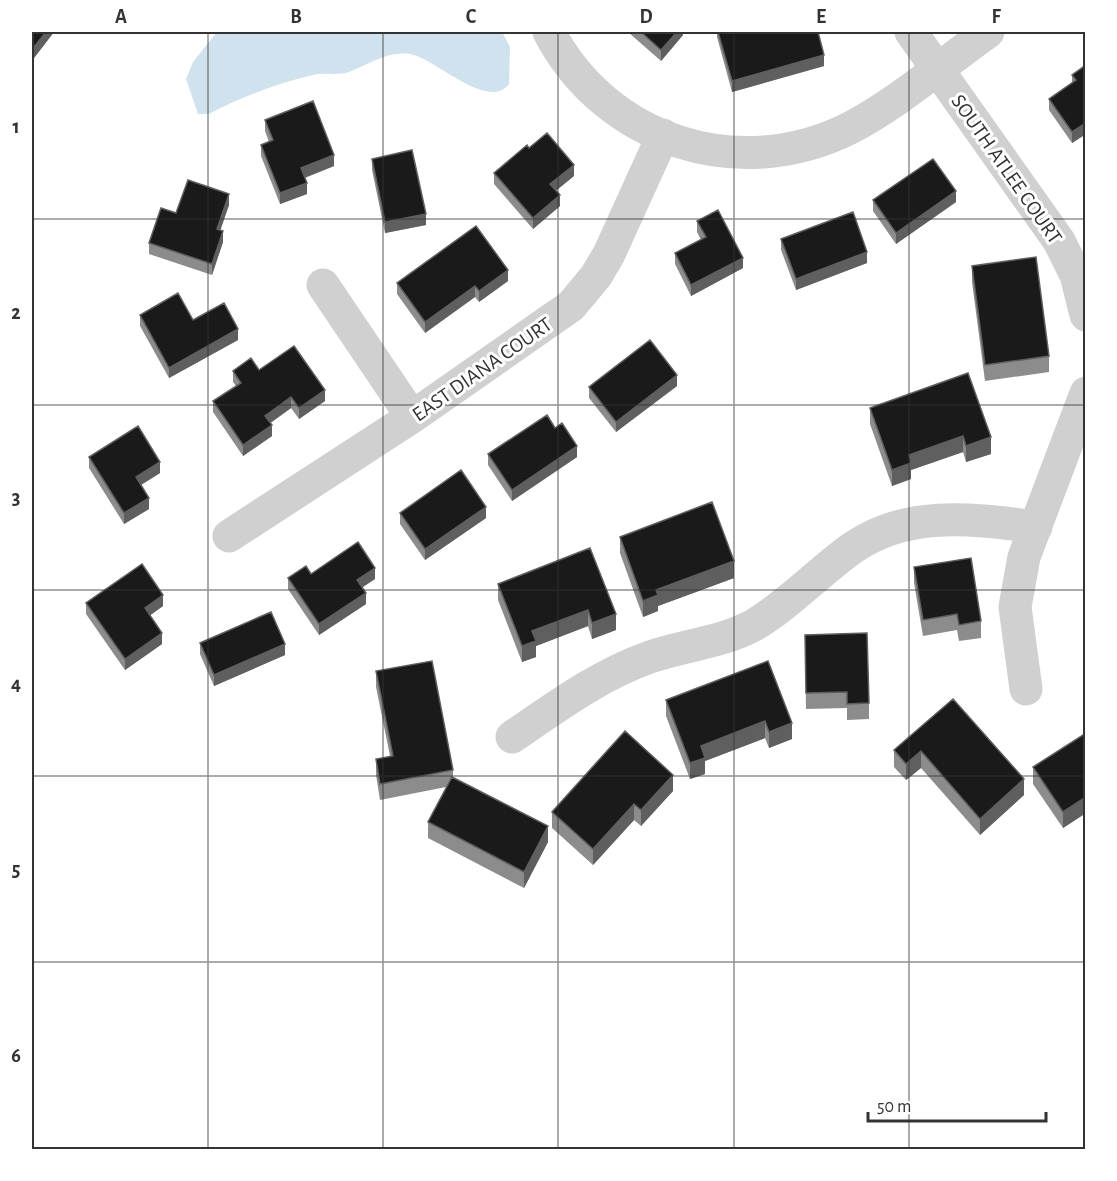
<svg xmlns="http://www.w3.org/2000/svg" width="1117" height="1181" viewBox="0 0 1117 1181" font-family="'Alegreya Sans',sans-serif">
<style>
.water{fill:#cfe2ee}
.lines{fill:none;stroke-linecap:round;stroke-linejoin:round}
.minor{stroke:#d0d0d0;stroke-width:33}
.wall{fill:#8c8c8c}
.shaded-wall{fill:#5f5f5f}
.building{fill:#1a1a1a;stroke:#5f5f5f;stroke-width:1.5}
.grid{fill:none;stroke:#333;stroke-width:1.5;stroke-opacity:0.55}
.labels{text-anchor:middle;stroke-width:6;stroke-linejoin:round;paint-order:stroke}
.street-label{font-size:21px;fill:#333;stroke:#fff}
.neatline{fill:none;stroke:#333;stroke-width:2}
.grid-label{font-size:20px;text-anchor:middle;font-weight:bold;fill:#333}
</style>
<rect width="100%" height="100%" fill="#fff"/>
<path class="water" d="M217 32H502L510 47 509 84C488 112 435 58 410 54 387 51 370 64 349 72 337 76 325 72 313 75 277 83 242 97 209 114H198L186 79 193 62Z"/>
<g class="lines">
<path class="minor" d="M549 32C606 141 739 184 850 128 898 103 944 63 988 32
M911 32 1059 241 1076 275 1086 315
M323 285 412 417
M229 536 412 417 571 306 596 276 609 254 663 135
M1026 689 1015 607 1024 557 1086 393
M512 737C556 707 599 675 650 657 684 645 721 643 754 625 788 605 819 572 851 549 907 509 973 519 1036 527"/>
</g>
<path class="wall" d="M32 32H54L34 58 32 56Z
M628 32H683V35L661 61Z
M717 32H818L824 66 732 92 717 37Z
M1086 65V134L1072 143 1049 110V99L1072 83V75Z
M265 120 334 166 305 178 307 194 280 204 261 156V145L269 142 265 131Z
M529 148 574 176 556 191 560 206 533 229 494 184V173Z
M372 159 426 225 385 233 372 170Z
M873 200 956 202 896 244 873 211Z
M229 205 220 230 223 242 212 275 149 254V243L176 213Z
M697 221 743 268 691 296 675 264V253L701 240 697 232Z
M781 239 867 263 796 290 781 250Z
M972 266 1049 356V372L985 381 972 282Z
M508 281 479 302 475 297 425 333 397 294V283Z
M140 315 193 320 238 340 169 378 140 326Z
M259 370 325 401 299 419 291 408 270 423 272 436 243 456 213 412V401L236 386 233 382V371Z
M968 373 991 454 966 462 963 452 911 470V479L892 486 870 424V408Z
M677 386 616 432 589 398V387Z
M555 428 577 457 512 501 488 465V454Z
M89 457 160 473 141 485 149 509 124 524 89 468Z
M400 513 486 518 425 560 400 524Z
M620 537 734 578 658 606V611L643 617 620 553Z
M590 548 616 630 592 639 588 626 536 646V657L522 662 498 600V584Z
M914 567 981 621V638L959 641 957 630 923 636 914 583Z
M311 574 375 579 362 587 366 604 319 635 288 589V578Z
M86 603 163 606 150 615 162 644 125 670 86 614Z
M805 635 869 703V719L847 720V708L806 709Z
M200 643 285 655 214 686 200 654Z
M768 661 792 739 769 748 765 738 705 761V774L690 779 666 716V700Z
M376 671 453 770V777L548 842 524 888 428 838V822L446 787 380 800 376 775V759L390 756 376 687Z
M953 699 1024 795 980 835 921 768 906 780 894 767V750Z
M1086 733V813L1063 828 1033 784V767Z
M673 791 641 826 634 820 593 865 552 828V812Z"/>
<path class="shaded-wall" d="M46 32H54L34 58V47Z
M677 32H683V35L661 61V50Z
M824 55V66L732 92V81Z
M1086 123V134L1072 143V132Z
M334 155V166L301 179V168Z
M574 165V176L550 195V184Z
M307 183V194L280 204V193Z
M956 191V202L896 244V233Z
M229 194V205L217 240V229Z
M560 195V206L533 229V218Z
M426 214V225L385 233V222Z
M223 231V242L212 275V264Z
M867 252V263L796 290V279Z
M743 258V268L691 296V285Z
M508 270V281L479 302V291Z
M475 286V297L425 333V322Z
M238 329V340L169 378V368Z
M677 375V386L616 432V422Z
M325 390V401L299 419V408Z
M291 397V408L265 427V416Z
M272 425V436L243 456V445Z
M963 436V452L911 470V479L892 486V470L909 455Z
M991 437V454L966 462V446Z
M577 446V457L512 501V490Z
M160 462V473L136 488V477Z
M149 498V509L124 524V513Z
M486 507V518L425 560V549Z
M734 561V578L658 606V611L643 617V601L656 590Z
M375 568V579L357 591V580Z
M366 593V604L319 635V624Z
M163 595V606L145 619V608Z
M588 610V626L536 646V657L522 662V646L532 631Z
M616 614V630L592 639V623Z
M162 633V644L125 670V659Z
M285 644V655L214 686V675Z
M765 721V738L705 761V774L690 779V763L701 746Z
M792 723V739L769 748V732Z
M921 751V768L906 780V764Z
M673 775V791L641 826V810Z
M1024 779V795L980 835V819Z
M1086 797V813L1063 828V812Z
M634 804V820L593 865V849Z
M548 826V842L524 888V872Z"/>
<path class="building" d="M32 32H46L34 47 32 45Z
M641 32H677L661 50Z
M718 32H818L824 55 732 81Z
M1086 65V123L1072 132 1049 99 1076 80 1072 75Z
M313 101 334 155 301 168 307 183 280 193 261 145 273 140 265 120Z
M547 133 574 165 550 184 560 195 533 218 494 173 527 145 529 148Z
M412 150 426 214 385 222 372 159Z
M933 159 956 191 896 233 873 200Z
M188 180 229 194 217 229 223 231 212 264 149 243 161 208 176 213Z
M718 210 743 258 691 285 675 253 706 237 697 221Z
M853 212 867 252 796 279 781 239Z
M476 226 508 270 479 291 475 286 425 322 397 283Z
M1036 257 1049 356 985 365 972 266Z
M178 293 193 320 224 303 238 329 169 368 140 315Z
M650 340 677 375 616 422 589 387Z
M294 346 325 390 299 408 291 397 265 416 272 425 243 445 213 401 241 383 233 371 251 358 259 370Z
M968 373 991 437 966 446 963 436 909 455 911 463 892 470 870 408Z
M547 415 555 428 562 423 577 446 512 490 488 454Z
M138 426 160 462 136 477 149 498 124 513 89 457Z
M461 470 486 507 425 549 400 513Z
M712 502 734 561 656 590 658 595 643 601 620 537Z
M358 542 375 568 357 580 366 593 319 624 288 578 306 566 311 574Z
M590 548 616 614 592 623 588 610 532 631 536 641 522 646 498 584Z
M971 558 981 621 959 625 957 614 923 620 914 567Z
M142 564 163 595 145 608 162 633 125 659 86 603Z
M271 612 285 644 214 675 200 643Z
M867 633 869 703 847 704V692L806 693 805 635Z
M432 661 453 770 380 784 376 759 393 756 376 671Z
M768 661 792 723 769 732 765 721 701 746 705 758 690 763 666 700Z
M953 699 1024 779 980 819 921 751 906 764 894 750Z
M625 731 673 775 641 810 634 804 593 849 552 812Z
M1086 733V797L1063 812 1033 767Z
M452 777 548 826 524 872 428 822Z"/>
<path class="grid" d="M208 32V1150M383 32V1150M558 32V1150M734 32V1150M909 32V1150M32 219H1086M32 405H1086M32 590H1086M32 776H1086M32 962H1086"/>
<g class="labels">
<g class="street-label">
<text transform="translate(1007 169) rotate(55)" y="7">SOUTH ATLEE COURT</text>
<text transform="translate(482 369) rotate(-35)" y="7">EAST DIANA COURT</text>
</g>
</g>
<rect width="1117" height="1181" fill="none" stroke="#ffffff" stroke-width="66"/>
<path d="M868 1112v9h178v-9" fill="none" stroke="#333333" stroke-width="3"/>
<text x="877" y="1112" font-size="18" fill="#333333" stroke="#ffffff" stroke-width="4.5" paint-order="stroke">50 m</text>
<rect x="33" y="33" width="1051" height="1115" class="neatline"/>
<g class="grid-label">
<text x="121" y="23">A</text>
<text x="296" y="23">B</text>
<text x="471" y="23">C</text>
<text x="646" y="23">D</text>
<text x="821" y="23">E</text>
<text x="996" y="23">F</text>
<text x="16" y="133">1</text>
<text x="16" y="319">2</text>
<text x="16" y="504">3</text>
<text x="16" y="690">4</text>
<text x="16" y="876">5</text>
<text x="16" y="1062">6</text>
</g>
</svg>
